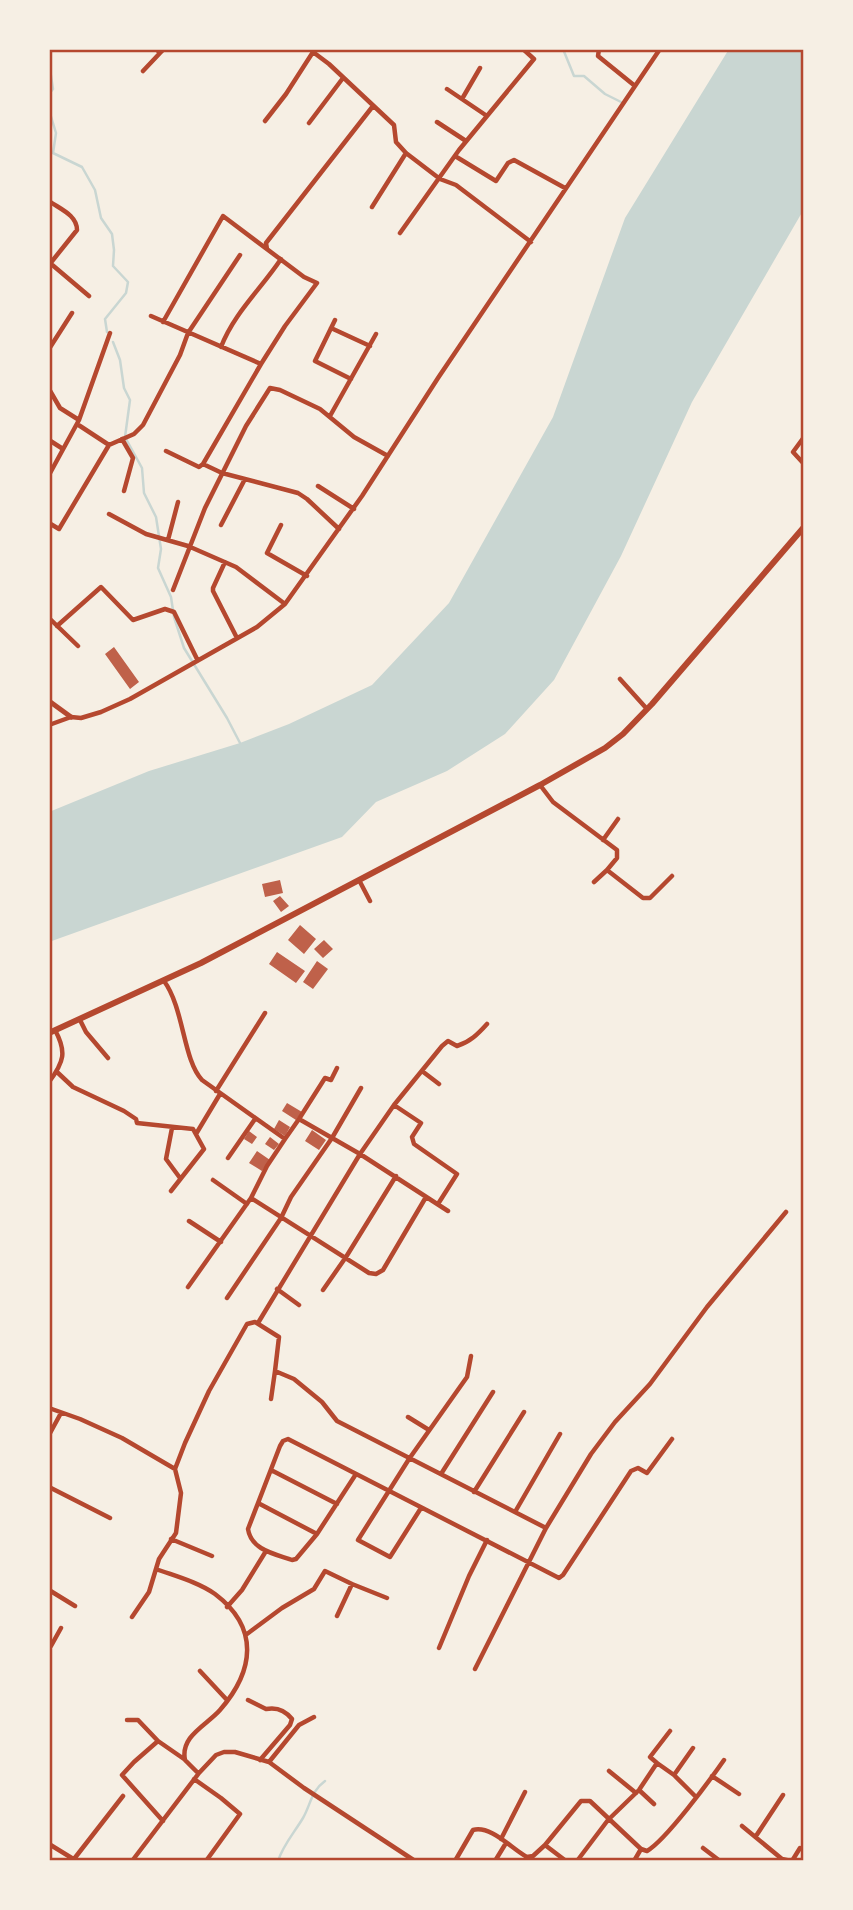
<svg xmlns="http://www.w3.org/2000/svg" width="853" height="1910" viewBox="0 0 853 1910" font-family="'Source Sans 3',sans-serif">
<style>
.water{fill:#c9d6d2}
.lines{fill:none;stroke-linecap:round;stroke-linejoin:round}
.stream{stroke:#c9d6d2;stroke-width:2.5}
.building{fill:#bf614a}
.minor{stroke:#b5482f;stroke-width:4.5}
.tertiary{stroke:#b5482f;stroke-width:5}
.secondary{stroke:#b5482f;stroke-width:6}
.neatline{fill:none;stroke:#b5482f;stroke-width:2.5}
</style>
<rect width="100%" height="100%" fill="#f6efe4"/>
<path class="water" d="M729 49H804V209L692 402 621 556 554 680 505 734 447 771 376 802 342 837 49 942V812L149 771 240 743 289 724 372 685 449 603 553 417 625 218Z"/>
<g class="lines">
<path class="stream" d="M563 49 574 76H584L605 94 621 102
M49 63 53 89 49 94
M49 110 56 133 53 153 82 167 95 190 101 218 112 234 114 250 113 266 128 282 126 293 105 319 107 332
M113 342 120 360 124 388 130 400 125 437 142 468 144 493 156 517 161 549 158 568 171 597 174 617 184 648 227 718 240 743
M278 1861C283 1845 294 1833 303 1818 311 1804 311 1791 325 1781"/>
</g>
<path class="building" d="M114 647 139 682 130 689 105 654Z
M280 880 283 893 265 897 262 884Z
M280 896 289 906 281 912 273 901Z
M300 925 316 939 304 954 288 940Z
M324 940 333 949 323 958 314 949Z
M277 952 305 971 296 983 269 964Z
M317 961 328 969 313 989 303 982Z
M287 1103 302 1112 296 1120 282 1111Z
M279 1120 290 1127 285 1136 274 1129Z
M312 1130 326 1140 319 1150 305 1141Z
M249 1131 257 1137 252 1144 244 1139Z
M270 1137 279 1144 274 1150 265 1144Z
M257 1151 270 1160 262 1171 249 1163Z"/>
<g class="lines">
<path class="minor" d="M156 49 160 53 164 49
M599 49 598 56 635 86
M143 71 160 53
M447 89 487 116
M462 99 480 68
M265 121 286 94 313 52 329 64 394 125 396 142 406 153 440 179 456 185 531 242
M437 122 466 141
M309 123 343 78
M455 156 496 181 508 163 514 160 565 188
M49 201C60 209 77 215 77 230L49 265
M372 207 406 153
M400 233 459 150 534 59 523 49
M267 249 266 243 373 106
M50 263 89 296
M151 316 261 364
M335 320 315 361 351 379
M163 322 223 216 304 277 317 283 285 326 261 364 203 464 222 473 298 493 307 499 339 529
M331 328 370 346
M221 347C234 313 261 289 281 259
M49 349 72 313
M49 389 60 408 79 420
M330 416 376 334
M804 437 793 452 804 464
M122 439 133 458 124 491
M49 440 63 449
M109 445 134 434 143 425 180 355 188 333 240 255
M166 451 199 467 203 464
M49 475 79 420 110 333
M318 486 354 509
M109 514 146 534 188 546 236 567 285 604
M49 523 59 529 109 445 77 424
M221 525 245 479
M281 525 267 553 307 576
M168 540 178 502
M225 562 213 588V591L237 638
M173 590 205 508 246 426 270 388 280 390 320 409 354 437 388 456
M49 618 78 646
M57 626 101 587 133 620 165 609 174 612 197 659
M620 679 647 709
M49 725 71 717 81 718 101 712 130 699 257 627 285 604 362 496 438 378 660 49
M540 785 553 802 617 850V858L607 870 643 898H650L672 876
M603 840 618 819
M359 880 370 901
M594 882 607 870
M164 981C184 1008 183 1060 202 1080L285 1139 299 1119 360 1154 448 1211
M80 1020 86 1032 108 1058
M422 1071 439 1084
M57 1072 73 1087 124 1111 136 1119 137 1123 193 1129 204 1149 171 1191
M49 1082C64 1062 67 1052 55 1030
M216 1091 265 1013
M394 1105 442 1046 448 1041 457 1046C470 1042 478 1034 487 1024
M299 1119 325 1078 331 1080 337 1068
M172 1128 166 1159 180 1178
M196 1134 220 1094
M285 1139 267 1166 251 1198 369 1273 376 1274 383 1270 426 1197
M228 1158 255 1119
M213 1180 247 1204
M189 1221 221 1242
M188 1287 251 1198
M277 1289 299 1305
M323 1290 346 1257 396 1176
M227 1298 281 1218 291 1197 332 1138 361 1088
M258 1323 360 1154 394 1105 421 1123 412 1137 414 1144 457 1174 438 1204
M271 1399 275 1371
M49 1408 80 1419 122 1438 175 1469 181 1493 176 1533 159 1559 149 1592 132 1617
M408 1417 429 1430
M49 1435 61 1413
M175 1469 185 1443 209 1391 247 1324 255 1322 279 1337 275 1371 294 1379 322 1402 337 1421 546 1528
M271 1470 337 1504
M356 1474 317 1534 296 1559 292 1560C275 1554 251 1550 248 1529L280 1446 283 1441 288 1439 559 1578 563 1575 631 1471 638 1468 647 1473 672 1439
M441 1474 493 1392
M49 1487 110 1518
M474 1492 524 1412
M258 1503 317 1534
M421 1508 390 1557 358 1540 409 1459 467 1377 471 1356
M515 1512 560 1434
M171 1539 212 1556
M156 1569C175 1576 198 1582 215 1594 260 1628 254 1671 220 1710 207 1725 180 1736 185 1760L198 1773
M49 1590 75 1606
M227 1607 242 1590 266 1551
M337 1616 352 1584 387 1598
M247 1634 282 1608 314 1589 325 1571 352 1584
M51 1646 61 1628
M439 1648 469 1576 487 1540
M475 1669 546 1528 591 1454 615 1422 650 1384 707 1307 786 1212
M200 1671 227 1700
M248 1700 266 1709C276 1707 285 1710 292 1719L290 1725 260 1760
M127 1720H138L158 1741
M269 1762 299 1725 314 1717
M657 1763 650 1757 670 1731
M609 1771 636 1793
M674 1775 693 1748
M712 1776 739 1794
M194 1779 221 1798 240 1814 206 1861
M639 1790 654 1804
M163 1821 122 1775 134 1762 158 1741 184 1759
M742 1826 782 1859 791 1861
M756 1836 783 1795
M501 1839 525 1792
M49 1844 75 1860
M703 1848 720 1861
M74 1859 123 1796
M132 1861 199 1773 216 1755 224 1752H235L269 1762 304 1788 415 1861
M455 1861 473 1830C491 1825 512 1849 527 1857L533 1856 545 1845
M495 1861 506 1843
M566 1861 545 1845 581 1801H590L641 1849 647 1851C666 1840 710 1780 724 1760
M577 1861 608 1820 639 1790 657 1763 674 1775 696 1797
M634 1861 641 1849
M792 1861 800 1848"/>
<path class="tertiary" d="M49 701 71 717"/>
<path class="secondary" d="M49 1033 201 963 540 785 605 748 623 734 652 704 804 527"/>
</g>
<rect width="853" height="1910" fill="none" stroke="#f6efe4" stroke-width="102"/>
<rect x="51" y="51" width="751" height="1808" class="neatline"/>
</svg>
